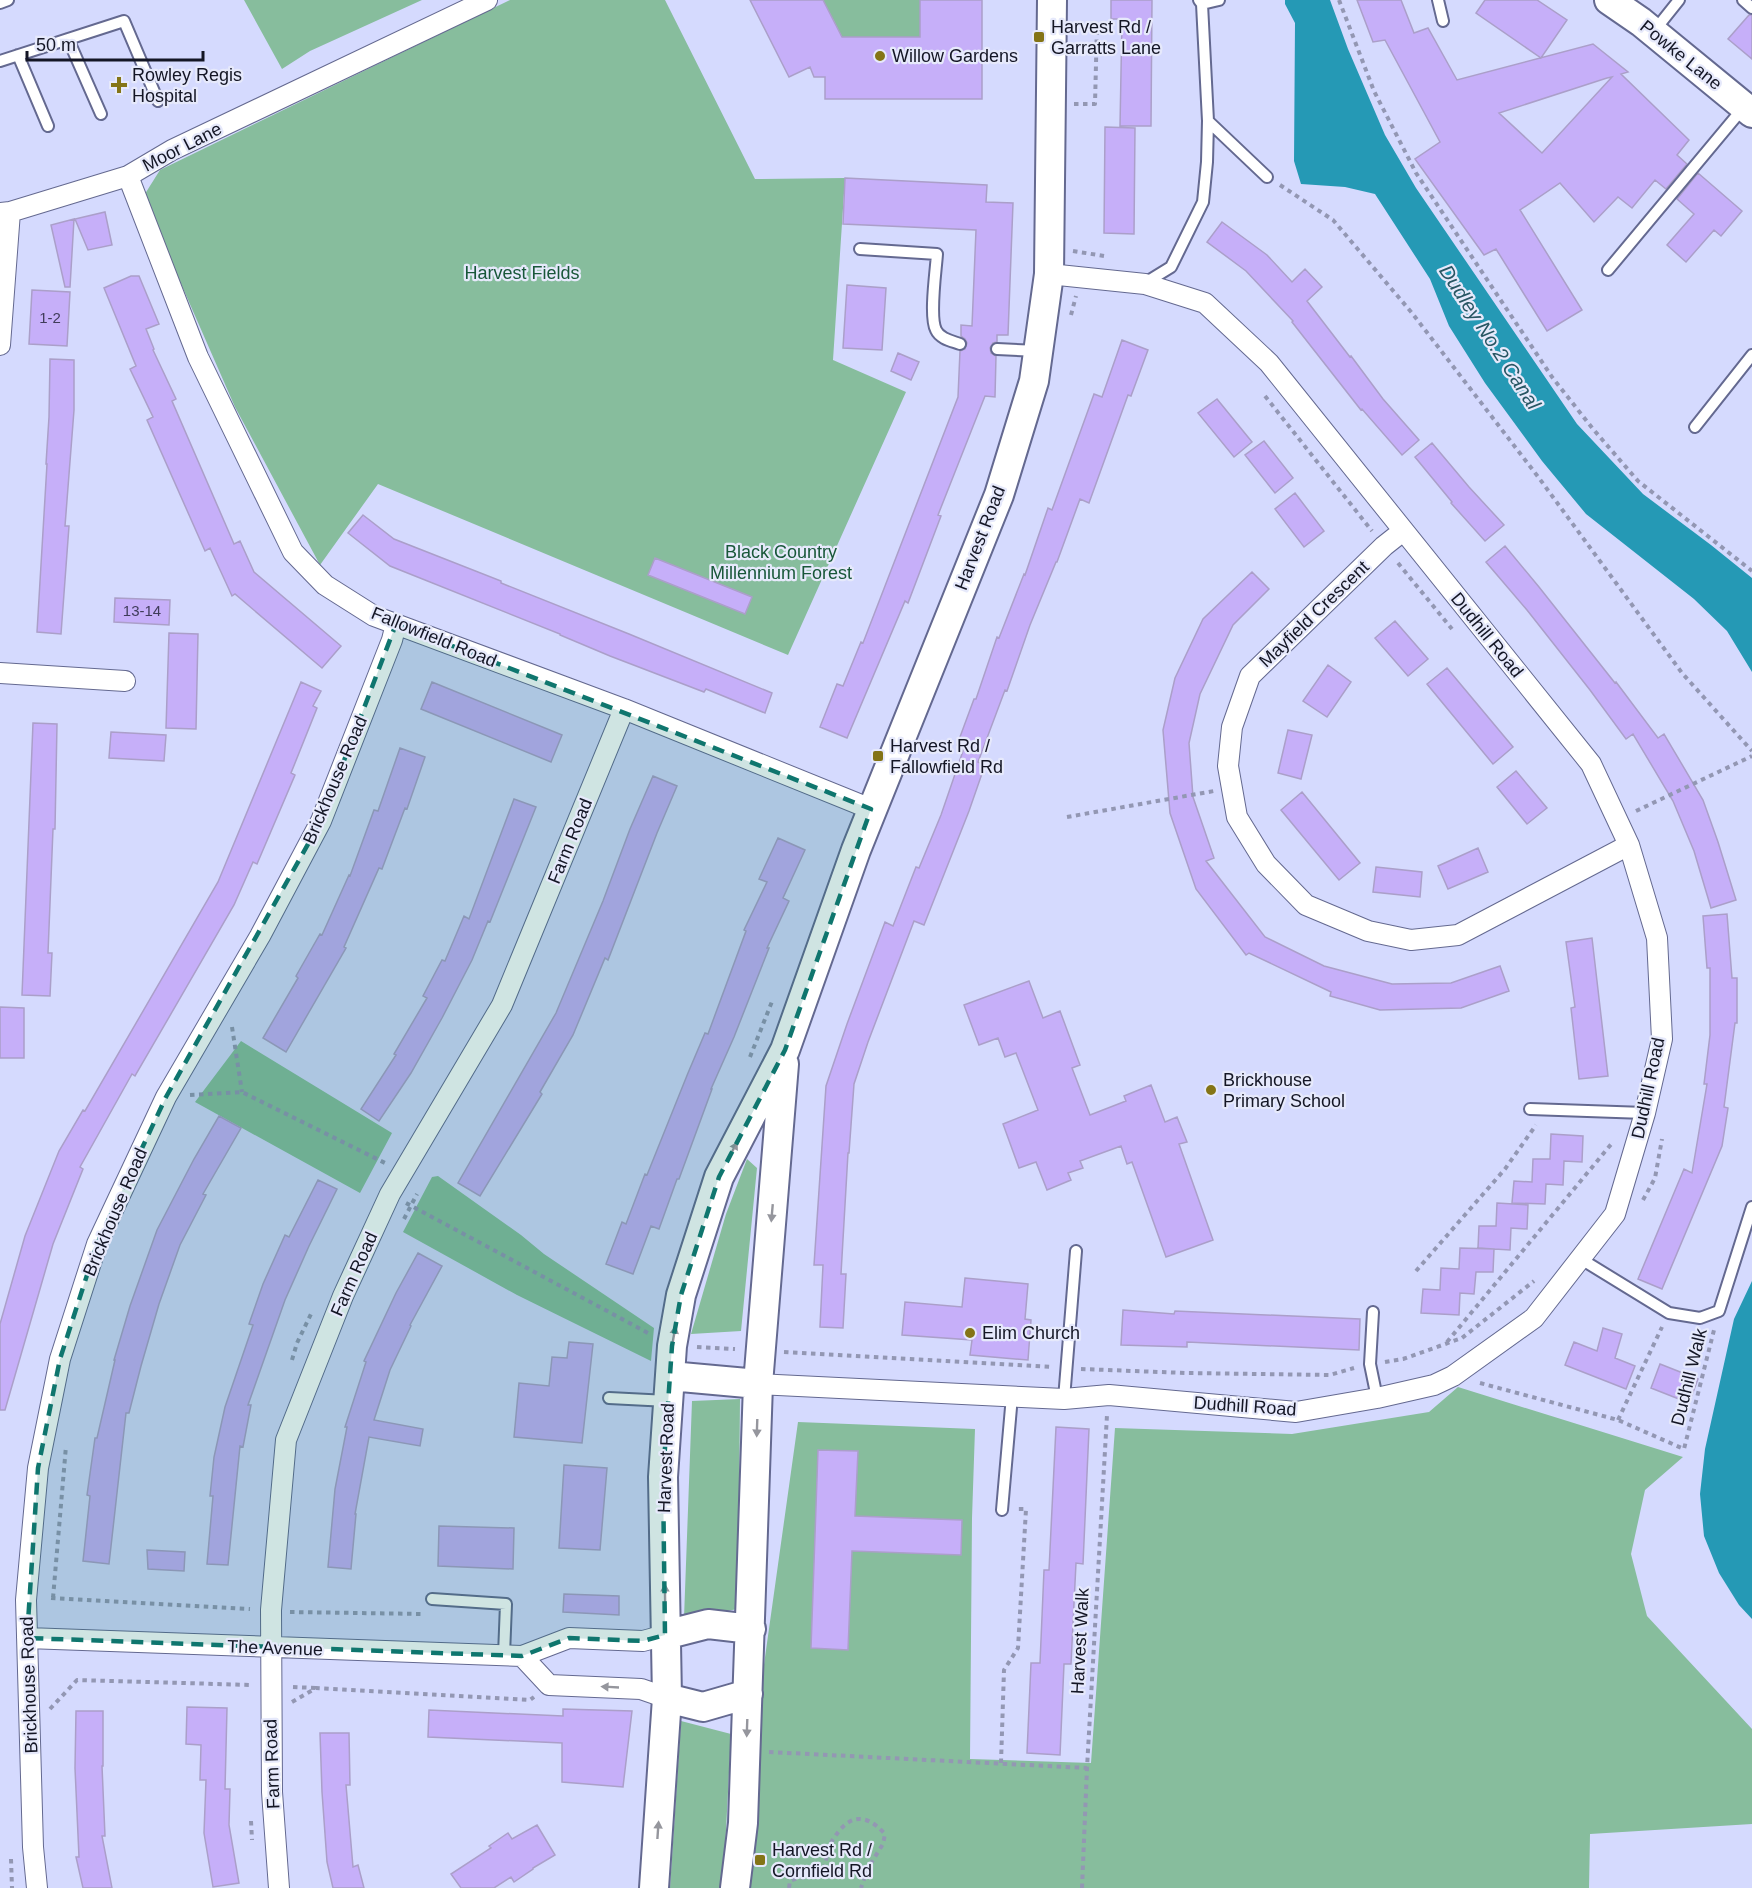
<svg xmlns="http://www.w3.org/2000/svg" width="1752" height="1888" viewBox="0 0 1752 1888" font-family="Helvetica,sans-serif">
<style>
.green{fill:#87bd9d}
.water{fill:#2599b5}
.building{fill:#c6aff9;stroke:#ab9fc9;stroke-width:1.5;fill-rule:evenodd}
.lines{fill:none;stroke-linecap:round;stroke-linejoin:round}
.lane-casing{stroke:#646990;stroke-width:14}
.street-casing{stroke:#646990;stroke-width:22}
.secondary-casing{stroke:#646990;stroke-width:32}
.path{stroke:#9397b3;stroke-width:4;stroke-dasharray:4.5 4.5;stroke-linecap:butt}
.lane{stroke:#fff;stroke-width:10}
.street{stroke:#fff;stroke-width:20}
.secondary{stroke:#fff;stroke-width:28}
.oneway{fill:#95969d}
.marked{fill:#0f766e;fill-opacity:0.2;stroke:#0f766e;stroke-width:4.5;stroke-dasharray:12 8;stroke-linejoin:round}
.poi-dot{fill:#847416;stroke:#e6e9fb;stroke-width:2}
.labels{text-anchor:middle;stroke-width:4.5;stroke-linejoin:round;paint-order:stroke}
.number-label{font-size:15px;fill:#403c5a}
.poi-label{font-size:18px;fill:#141625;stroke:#e6e9fb;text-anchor:start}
.street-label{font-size:18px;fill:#141625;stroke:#e6e9fb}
.park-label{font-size:18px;fill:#185739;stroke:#e6e9fb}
.water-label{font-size:20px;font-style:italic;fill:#285663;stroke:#e6e9fb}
</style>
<rect width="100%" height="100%" fill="#d5dafe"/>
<path class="green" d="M244 0H422L310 51 282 69Z
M510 0H665L755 179 845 178 833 360 906 392 788 655 378 484 320 565 235 407 143 197 160 170Z
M823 0H920V43L902 37H848L837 43 838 29Z
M241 1041 392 1133 360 1193 195 1102Z
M747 1159 757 1168 741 1331 691 1334 726 1214Z
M438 1176 521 1235 544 1254 654 1328 651 1361 517 1295 403 1232 432 1177Z
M1458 1387 1683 1457 1645 1490 1631 1554 1647 1616 1752 1729V1824L1590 1834 1589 1888H746L752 1750 798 1422 975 1429 972 1518 970 1759 1091 1763 1115 1428 1292 1434 1429 1412Z
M740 1399 738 1609 684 1618 692 1401Z
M681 1721 731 1734 723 1888H670Z"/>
<path class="water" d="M1285 0H1330L1348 49 1385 135 1416 188 1577 424 1643 494 1711 545 1752 578V672L1727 631 1694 599 1586 514 1542 461 1485 383 1449 326 1430 279 1375 194 1345 187 1301 184 1294 161 1295 23 1285 4Z
M1752 1281V1619L1739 1605 1719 1573 1704 1536 1700 1494 1705 1449 1734 1319Z"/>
<path class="building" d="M750 0H823L842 37H920V0H982V99H825V77H814L810 67 789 77Z
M1111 0H1152L1151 126H1120L1122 19H1111Z
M1357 0H1401L1414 33 1428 28 1457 80 1593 44 1628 72 1621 74 1689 140 1677 155 1687 164 1666 189 1655 180 1632 208 1618 197 1594 222 1560 183 1520 210 1582 310 1547 331 1496 249 1484 255 1415 159 1440 142 1385 40 1373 42ZM1612 77 1542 153 1499 113 1607 78Z
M1485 0H1537L1567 20 1541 58 1476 13Z
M1749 15H1752V59L1728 39Z
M1105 127 1135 128 1134 234 1104 233Z
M1698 173 1742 211 1721 236 1714 230 1686 262 1667 245 1694 214 1677 199Z
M845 178 987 185 986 202 1013 203 1008 335H997V342L993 343 990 348 991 353 996 356 995 397 985 396 938 515 941 516 908 603 905 601 847 738 820 727 837 684 843 686 861 642 863 643 958 397 960 351 965 349 967 343 965 339 961 336V325L972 326 976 230 843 224Z
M105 212 112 245 88 250 75 219Z
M74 219 70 287H65L51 225Z
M1222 222 1267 255 1292 282 1305 269 1322 287 1307 301 1350 357 1351 356 1383 399 1419 440 1402 455 1362 409 1361 410 1292 322 1293 321 1246 271 1207 242Z
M131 276H139L159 324 146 329 154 349 153 350 176 399 172 401 234 544 240 541 254 572 341 646 322 668 235 594 232 596 210 548 205 551 147 420 153 417 130 369 136 366 104 288Z
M847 285 886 288 882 350 843 348Z
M32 290 70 292 67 346 29 344Z
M1122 340 1148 350 1131 396 1128 395 1089 503 1080 499 1057 562H1056L1030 625 1007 691 1005 690 978 762 985 765 969 811 924 925 914 921 868 1042 854 1084 849 1153H848L841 1274H846L843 1328 820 1327 823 1265H814L826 1086 847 1024 885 922 893 926 916 867 919 868 941 815 964 748 957 745 974 699H976L997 637 999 638 1024 574 1025 575 1048 508 1052 510 1094 394 1102 397Z
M898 353 919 362 911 380 891 371Z
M50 359 74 360V410L65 526H69L61 634 37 632 47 464H46L49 417Z
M1217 399 1252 442 1234 457 1198 413Z
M1264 441 1293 478 1275 493 1245 455Z
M1432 443 1469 487 1504 525 1485 541 1451 503 1452 502 1415 457Z
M1295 493 1324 531 1304 547 1275 509Z
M363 515 394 539 501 581V583L629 634 772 693 765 713 706 689 704 692 610 656 560 635V634L390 566 348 533Z
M1505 546 1539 587 1615 683 1616 682 1658 738 1664 734 1703 800 1718 842 1736 900 1711 908 1694 851 1673 801 1633 734 1626 739 1590 690 1527 610 1486 562Z
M655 558 752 597 745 614 648 575Z
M1252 572 1269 589 1233 625 1200 694 1189 743 1193 797 1214 858 1206 861 1265 937 1324 966 1392 984 1451 983 1500 966 1509 991 1461 1008 1380 1010 1330 996 1331 992 1249 953 1246 955 1196 889 1170 813 1163 730 1175 678 1203 619Z
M115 598 170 600 169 625 114 622Z
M1395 621 1428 659 1408 676 1375 638Z
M169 633 198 634 196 729 166 728Z
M1328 665 1351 682 1327 717 1303 701Z
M1447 668 1513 747 1493 764 1427 684Z
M301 682 321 691 313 706 317 708 291 773 295 775 257 864 253 862 234 905 135 1076 132 1074 80 1167 83 1169 53 1244 5 1410H0V1324L25 1236 59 1151 83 1110 85 1111 218 882Z
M432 682 562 735 551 762 421 709Z
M33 723 57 724 55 829H53L48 953H52L50 996 22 995Z
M1288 730 1312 735 1301 779 1278 773Z
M111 732 166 735 164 761 109 758Z
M400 748 425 757 407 809 405 808 382 869 379 868 344 947 346 948 286 1052 263 1038 298 978 296 976 320 934 322 935 349 875 350 876 374 810 378 811Z
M1516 771 1547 808 1527 824 1497 787Z
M653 776 677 786 657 833 608 960 605 958 573 1035 540 1092 542 1094 480 1196 458 1183 556 1013 603 901 630 829Z
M1302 792 1360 863 1339 880 1281 810Z
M514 799 536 807 490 922 488 921 472 960 442 1018 411 1073 379 1121 361 1109 396 1055 394 1054 427 998 423 996 442 960 445 961 464 916 469 919Z
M778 838 805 850 783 898 789 901 767 948H769L734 1037 711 1089H712L679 1179H677L659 1229 651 1226 633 1274 606 1264 622 1222 626 1224 645 1174 647 1175 688 1073 705 1033 708 1034 746 931 744 930 767 882 759 879Z
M1478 848 1488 872 1448 889 1438 866Z
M1376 867 1422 872 1420 897 1373 892Z
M1727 914 1732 978H1737V1023H1735L1724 1107 1728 1108 1722 1146 1662 1289 1638 1279 1684 1169 1692 1173 1707 1084H1704L1710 1035V968H1707L1703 916Z
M1592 938 1608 1076 1579 1079 1571 1008 1575 1007 1566 942Z
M1029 981 1043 1018 1060 1011 1080 1065 1072 1068 1090 1115 1126 1101 1124 1096 1151 1085 1165 1122 1177 1117 1187 1142 1179 1144 1213 1240 1166 1257 1132 1162 1127 1164 1121 1146 1080 1161 1083 1168 1068 1173 1071 1180 1047 1190 1036 1162 1019 1168 1003 1124 1038 1110 1016 1053 1005 1057 998 1038 979 1045 964 1005Z
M0 1007 24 1008V1058H0Z
M219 1116 241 1128 203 1194 206 1195 180 1245 159 1304 141 1366 129 1413H126L109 1564 83 1561 90 1496 87 1495 95 1438H97L115 1360H114L130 1306 157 1230 194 1159Z
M1551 1134 1583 1136 1582 1162 1564 1161 1563 1185 1546 1184 1545 1204 1512 1203 1514 1181 1532 1182 1533 1159H1550Z
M318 1180 337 1189 309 1246 285 1300 248 1405H251L243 1447 240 1446 228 1565 207 1564 213 1496H210L214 1457 225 1407 253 1325 249 1324 263 1284 285 1235 289 1237Z
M1497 1203 1528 1205 1527 1229 1511 1228 1510 1250 1478 1248 1479 1226H1496Z
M1460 1248 1494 1249 1493 1272H1476L1474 1294 1460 1293 1459 1315 1421 1313 1423 1289 1440 1290 1441 1268 1459 1269Z
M418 1253 442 1266 410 1325 411 1326 390 1370 374 1420 423 1429 420 1446 369 1437 355 1514H356L351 1569 328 1567 335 1489 347 1427H345L366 1362 364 1361 396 1293Z
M965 1278 1028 1284 1025 1319 1031 1320 1028 1360 970 1355 972 1340 902 1335 905 1302 962 1307Z
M1123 1310 1174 1314 1175 1311 1360 1319 1359 1350 1187 1342V1347L1121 1345Z
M1603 1328 1622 1334 1615 1358 1635 1366 1626 1389 1565 1365 1574 1342 1597 1351Z
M569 1342 593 1344 582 1443 514 1437 519 1383 549 1386 552 1357 567 1358Z
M1660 1364 1698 1379 1689 1403 1651 1388Z
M1056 1427 1089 1429 1083 1564 1076 1563 1071 1664H1064L1060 1755 1027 1753 1031 1663H1040L1044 1570H1049Z
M818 1450 858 1451 855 1516 962 1520 961 1555 852 1551 848 1650 811 1648Z
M564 1465 607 1468 600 1550 559 1548Z
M439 1526 514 1528 513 1569 438 1566Z
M147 1550 185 1552 184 1571 148 1569Z
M564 1594 619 1596V1615L563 1612Z
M187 1707 227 1708 225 1789H230L229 1825 239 1883 213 1887 204 1833 206 1780H200L201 1745 186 1744Z
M563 1709 632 1711 623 1787 562 1782V1743L428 1737 429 1710 563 1716Z
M76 1711H103V1766H102L105 1836H102L112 1888H83L76 1857H79L75 1768Z
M320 1733H349L350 1785H346L353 1867 358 1865 364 1888H333L327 1862 322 1792Z
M537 1825 555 1855 533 1868V1869L514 1882 511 1877 494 1888H461L451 1874 491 1848 489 1846 508 1833 512 1839Z"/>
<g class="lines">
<defs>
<path id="lane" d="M1438 0 1443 21
M1743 0 1752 8
M0 3 8 0
M1202 4 1219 0
M1655 30 1679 0
M68 39 101 114
M18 55 48 126
M0 61 124 21 158 101
M1208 121 1267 177
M860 249 937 254C936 270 929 317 936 330 940 339 952 341 960 344
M1608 270 1744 107
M1145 283 1171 267 1203 202 1207 162 1208 121 1202 4 1199 0
M997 349 1038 351
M1695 427 1752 355
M1530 1109 1645 1113
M1581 1259 1669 1313 1700 1318 1719 1311 1752 1207
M1373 1312 1370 1364 1377 1398
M609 1398 668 1401
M1064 1399 1076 1251
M1002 1510 1012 1396
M432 1599 506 1604 504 1655"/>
<path id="street" d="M128 176 198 357 293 552 325 585 374 616 624 709 871 809
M0 213 10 212 128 176 172 150 487 0
M0 345 10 212
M1403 531 1384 546 1250 676 1232 727 1228 766 1237 817 1266 864 1306 905 1368 931 1411 940 1458 935 1629 845
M0 673 125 681
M758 1384 1064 1399 1109 1395 1296 1412 1377 1398 1434 1385 1453 1376 1534 1318 1615 1214 1645 1113 1662 1039 1657 938 1629 845 1591 764 1269 363 1205 303 1145 284 1049 274
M27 1638 522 1656 569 1638 643 1641 665 1635
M522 1656 549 1685 641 1689 667 1698
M37 1888 33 1847 26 1600 38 1468 60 1359 97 1244 166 1097 260 936 321 821 392 640 396 624
M279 1888 272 1792 271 1610 286 1440 343 1296 390 1194 502 1005 624 709"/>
<path id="secondary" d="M1609 0 1641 22 1752 113
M670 1376 758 1384
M665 1635 708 1624 751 1629
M667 1698 703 1707 748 1694
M654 1888 667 1698 663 1477 672 1346 681 1295 719 1177 785 1050 856 850 999 495 1034 381 1049 274 1052 0
M735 1888 743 1823 758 1384 784 1064"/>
</defs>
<use href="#lane" class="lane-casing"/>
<use href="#street" class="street-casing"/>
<use href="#secondary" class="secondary-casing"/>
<path class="path" d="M1339 0 1374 91 1416 173 1552 377 1593 429 1638 481 1752 571
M1074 104H1095L1097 24H1077
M1280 185 1333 220 1412 313 1539 478 1682 673 1752 751
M1073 251 1104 256
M1071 315 1076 296
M1265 396 1372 531
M1398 563 1452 629
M1636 811 1752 756
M1067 817 1214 791
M232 1027 242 1092
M750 1057 773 999
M190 1095 242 1092 385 1163
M1643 1200 1655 1178 1662 1139
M406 1203 648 1333
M404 1219 417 1194
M1416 1271 1505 1169 1536 1125
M1447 1342 1613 1142
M697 1347 735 1349
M784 1352 1052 1367
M292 1360 297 1343 311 1314
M1385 1362 1403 1359 1462 1338 1534 1281
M1081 1369 1186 1373 1330 1375 1354 1368
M1480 1383 1618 1420 1684 1449 1714 1330
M1618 1420 1662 1327
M51 1598 250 1609
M53 1598 66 1446
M290 1612 424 1614
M293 1687 316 1688
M292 1702 316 1688 530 1700 534 1697
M50 1709 77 1680 252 1685
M769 1752 1087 1768
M1001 1763 1004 1670 1018 1648 1026 1509H1018
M251 1821 252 1840
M11 1859 12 1888
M789 1888 790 1881C804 1875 810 1879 822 1874 826 1863 827 1851 832 1841 848 1815 864 1811 885 1834L883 1844 868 1868 861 1888
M1082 1888 1087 1768 1107 1415"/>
<use href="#lane" class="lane"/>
<use href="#street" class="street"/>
<use href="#secondary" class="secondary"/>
</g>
<defs><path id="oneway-solid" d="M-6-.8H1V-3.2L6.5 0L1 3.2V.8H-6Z" transform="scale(1.5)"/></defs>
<g class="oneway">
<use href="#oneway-solid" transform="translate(733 1150) rotate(-62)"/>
<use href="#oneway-solid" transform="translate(772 1213) rotate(95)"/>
<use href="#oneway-solid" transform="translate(674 1335) rotate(-80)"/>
<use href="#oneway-solid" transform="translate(757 1428) rotate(92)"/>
<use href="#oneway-solid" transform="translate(665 1593) rotate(-91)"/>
<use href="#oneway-solid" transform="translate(610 1687) rotate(-177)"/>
<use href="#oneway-solid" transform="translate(747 1728) rotate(92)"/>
<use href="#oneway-solid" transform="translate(658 1830) rotate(-86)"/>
</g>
<path class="marked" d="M396 624 871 809 785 1050 719 1177 681 1295 672 1346 663 1477 665 1635 643 1641 569 1638 522 1656 27 1638 38 1468 60 1359 97 1244 166 1097 321 821Z"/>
<g class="poi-dot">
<rect x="1033" y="31" width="12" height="12" rx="3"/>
<circle cx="880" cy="56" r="6"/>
<path d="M116 76h6v6h6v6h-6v6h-6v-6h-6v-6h6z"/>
<rect x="872" y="750" width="12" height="12" rx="3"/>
<circle cx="1211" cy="1090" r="6"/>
<circle cx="970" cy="1333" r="6"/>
<rect x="754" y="1854" width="12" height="12" rx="3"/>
</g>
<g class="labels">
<g class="number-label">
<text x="50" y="323">1-2</text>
<text x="142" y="616">13-14</text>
</g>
<g class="poi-label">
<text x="1051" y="33">Harvest Rd /<tspan x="1051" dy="21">Garratts Lane</tspan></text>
<text x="892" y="62">Willow Gardens</text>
<text x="132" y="81">Rowley Regis<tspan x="132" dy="21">Hospital</tspan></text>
<text x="890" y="752">Harvest Rd /<tspan x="890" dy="21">Fallowfield Rd</tspan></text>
<text x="1223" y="1086">Brickhouse<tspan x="1223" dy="21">Primary School</tspan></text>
<text x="982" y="1339">Elim Church</text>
<text x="772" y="1856">Harvest Rd /<tspan x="772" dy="21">Cornfield Rd</tspan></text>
</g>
<g class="street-label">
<text transform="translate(1681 55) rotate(39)" y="6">Powke Lane</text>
<text transform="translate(182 147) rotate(-27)" y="6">Moor Lane</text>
<text transform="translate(980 538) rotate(-69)" y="6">Harvest Road</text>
<text transform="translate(1314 614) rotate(-44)" y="6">Mayfield Crescent</text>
<text transform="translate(1487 635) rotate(51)" y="6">Dudhill Road</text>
<text transform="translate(434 637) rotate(22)" y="6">Fallowfield Road</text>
<text transform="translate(335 780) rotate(-67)" y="6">Brickhouse Road</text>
<text transform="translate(570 841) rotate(-68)" y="6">Farm Road</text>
<text transform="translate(1648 1088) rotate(-78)" y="6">Dudhill Road</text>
<text transform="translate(115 1212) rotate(-67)" y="6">Brickhouse Road</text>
<text transform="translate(354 1274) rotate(-66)" y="6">Farm Road</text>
<text transform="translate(1689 1377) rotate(-76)" y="6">Dudhill Walk</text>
<text transform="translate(1245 1406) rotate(4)" y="6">Dudhill Road</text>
<text transform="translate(666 1458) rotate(-88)" y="6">Harvest Road</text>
<text transform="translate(1080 1641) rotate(-87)" y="6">Harvest Walk</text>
<text transform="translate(275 1648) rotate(2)" y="6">The Avenue</text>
<text transform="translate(29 1685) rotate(-92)" y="6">Brickhouse Road</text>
<text transform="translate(272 1764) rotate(-92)" y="6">Farm Road</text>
</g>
<g class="park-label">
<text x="522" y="279">Harvest Fields</text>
<text x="781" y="558">Black Country<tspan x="781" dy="21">Millennium Forest</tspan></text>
</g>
<g class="water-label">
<text transform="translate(1490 337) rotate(57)" y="7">Dudley No.2 Canal</text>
</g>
</g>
<path d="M27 51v9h176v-9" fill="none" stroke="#141625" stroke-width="3"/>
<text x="36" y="51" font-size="18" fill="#141625" stroke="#e6e9fb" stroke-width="4.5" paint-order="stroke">50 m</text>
</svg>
